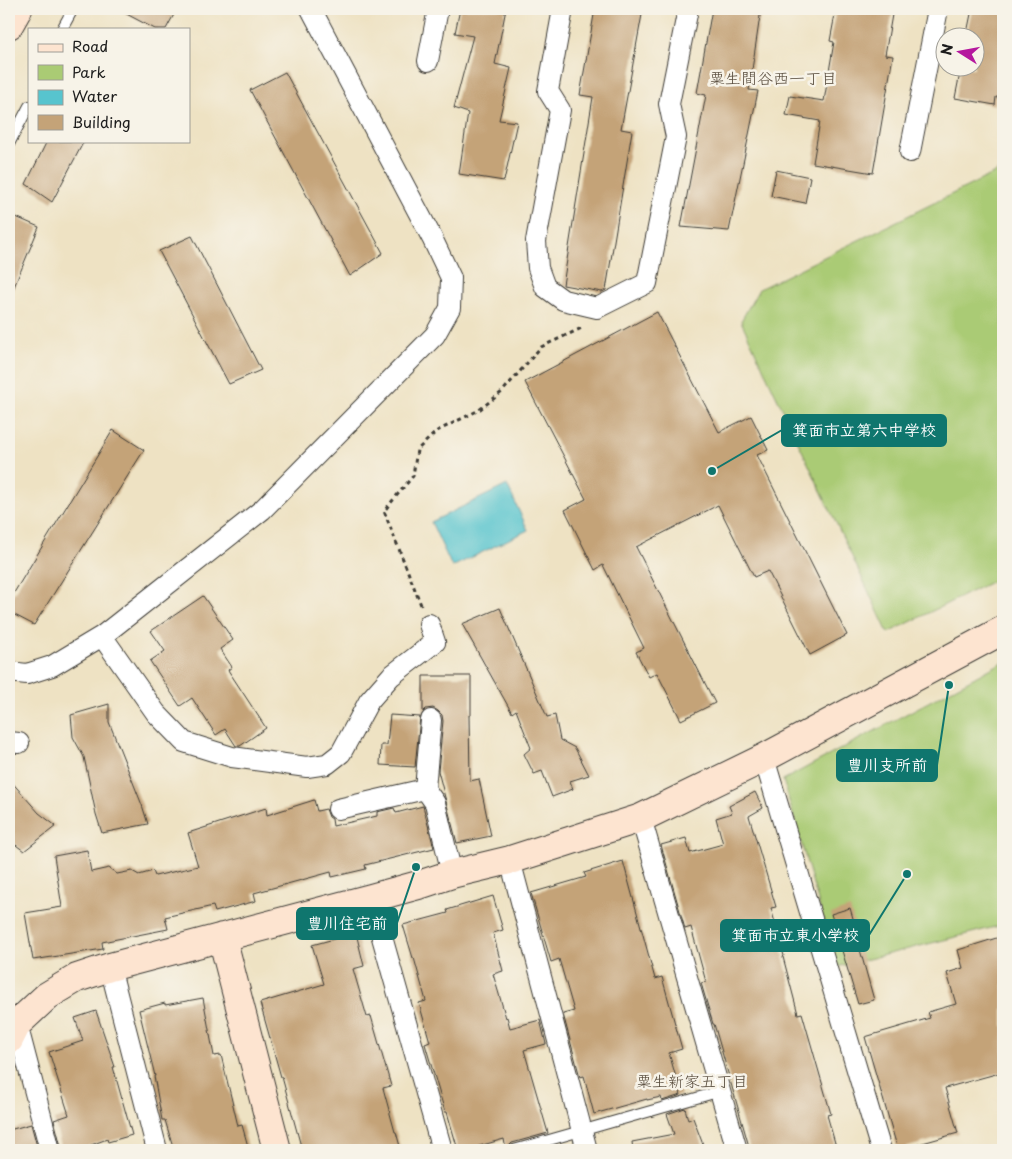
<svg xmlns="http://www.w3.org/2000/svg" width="1012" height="1159" viewBox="0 0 1012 1159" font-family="'Playpen Sans','Klee One',sans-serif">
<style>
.green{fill:#aacb74;stroke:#637448}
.water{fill:#57c4ce;stroke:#3a7075}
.building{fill:#c4a378}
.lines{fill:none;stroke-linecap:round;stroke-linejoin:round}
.lane-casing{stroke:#3c3a35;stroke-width:12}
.street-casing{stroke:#3c3a35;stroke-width:22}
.secondary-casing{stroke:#3c3a35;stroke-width:30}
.path{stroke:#3c3a35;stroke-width:3;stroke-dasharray:4 4;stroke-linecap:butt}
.lane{stroke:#fff;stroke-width:10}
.street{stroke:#fff;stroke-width:20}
.secondary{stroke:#fde4d0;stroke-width:28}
.labels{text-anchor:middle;stroke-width:5;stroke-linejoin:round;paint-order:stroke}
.neighbourhood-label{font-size:16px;fill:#574b3c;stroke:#f7f3e8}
.leader{fill:none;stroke:#0f766e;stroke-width:2}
.callout-dot{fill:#0f766e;stroke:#f7f3e8;stroke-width:2}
.callout{fill:#0f766e;stroke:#0f766e;stroke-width:2}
.callout-label{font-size:16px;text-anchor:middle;font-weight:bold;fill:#fff}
</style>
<rect width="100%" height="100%" fill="#f7f3e8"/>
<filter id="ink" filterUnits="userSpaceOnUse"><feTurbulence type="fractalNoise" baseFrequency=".02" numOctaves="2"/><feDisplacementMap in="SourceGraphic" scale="10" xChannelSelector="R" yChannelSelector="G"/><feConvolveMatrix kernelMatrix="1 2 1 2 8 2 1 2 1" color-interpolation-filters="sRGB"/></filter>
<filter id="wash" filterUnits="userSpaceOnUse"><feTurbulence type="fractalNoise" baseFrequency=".0096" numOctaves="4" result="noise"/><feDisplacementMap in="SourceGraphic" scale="20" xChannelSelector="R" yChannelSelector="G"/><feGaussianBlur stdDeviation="1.12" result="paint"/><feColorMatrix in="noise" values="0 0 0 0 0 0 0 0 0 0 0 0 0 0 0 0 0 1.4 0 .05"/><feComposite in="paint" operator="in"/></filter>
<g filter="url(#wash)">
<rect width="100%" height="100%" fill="#eee2c3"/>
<path class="green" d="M1003 169V576L888 633 741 321 759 289Z
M1003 662V925L837 967 783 780Z"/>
<path class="water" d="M507 485 528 530 452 567 431 522Z"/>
<g id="blocks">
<path class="building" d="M117 9H177L166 29H155Z
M460 9H506L495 64 511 68 499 120 517 122 504 181 459 174 468 113 454 108 473 36 455 33Z
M595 9H643L621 129 632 131 606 290 602 292 563 285 593 97 580 95Z
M712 9H761L749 90 758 91 729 231 681 227 706 95 697 93Z
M836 9H893L885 55 893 56 873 173 813 163 820 121 786 115 790 96 824 101 834 42 830 41Z
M972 9H984L1003 12V98L996 97 995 105 955 98 961 68H974V38H966Z
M285 72 383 253 350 276 250 90Z
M47 141H84L52 202 26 184Z
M776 170 810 177 805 203 771 196Z
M9 214 39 227 9 299Z
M192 236 261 370 229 384 159 251Z
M657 312 719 432 751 416 768 450 757 455 847 635 810 655 768 571 754 577 718 505 636 547 715 703 681 720 657 673 649 677 636 652 644 648 603 565 595 570 565 510 586 499 525 382Z
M113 430 144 450 34 625 9 612V601Z
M203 596 233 640 220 649 232 667 228 670 266 728 240 746H236L225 729 216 735 192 698 180 706 150 661 165 651 151 631Z
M500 608 547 717 555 715 560 740 575 748 589 775 570 781 573 789 552 797 542 771 534 774 524 754 531 748 516 710 512 713 462 624Z
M423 676H471V715H469L470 781 479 779 491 836 457 843 438 771 443 721 442 715 438 711 433 708 426 709 423 712Z
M109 704V722L142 805 148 824 102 833 96 814 84 757 73 737 71 715Z
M390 715 420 717 415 767 380 765 381 745H387Z
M9 779 39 813 56 826 24 851 9 840Z
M755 792 763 808 749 816 776 907 771 908 784 956 783 957 798 1014 802 1013 831 1114 827 1115 837 1150H750L714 1024H713L701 983 706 982 691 927 685 929 661 845 686 838 690 853 723 844 716 818 732 813 729 806Z
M314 800 317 811 326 809 329 817 332 819 333 826 377 816V812L394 808 396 813 423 806 434 848 365 865 366 869 332 877 331 872 254 893 256 901 215 912 213 906 165 917 168 929 102 942 103 949 33 960 25 913 62 907 54 856 87 850 91 872 109 868 117 874 132 871 139 875 153 871 155 876 198 866 188 833 266 808 267 815Z
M623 861 655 979 662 977 682 1049 669 1053 681 1095 662 1101 661 1097 647 1100V1099L594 1114 584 1076 580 1077 563 1014 574 1011 559 959 551 962 531 893 586 877 584 873Z
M493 896 503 930 493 933 503 971 493 974 506 1018 507 1017 510 1028 540 1020 546 1044 524 1050 548 1133 512 1143 509 1146 507 1150H506L504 1139 465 1150H458L447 1112H445L425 1044 430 1042 419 1003 426 1001 414 958H413L403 925 448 913 447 910Z
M850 908 859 939H857L874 1000 858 1004 831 914Z
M356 933 364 966 353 969 367 1017 371 1016 391 1086 383 1088 395 1132H396L401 1150H302L282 1077H281L260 1003 324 984 312 945Z
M1003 936V1072L945 1088 958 1133 898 1150 865 1037 930 1018 928 1012 956 1004 947 973 963 968 958 950Z
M203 998 214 1056 221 1055 238 1126 242 1125 249 1150H174L165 1120H162L154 1076H155L139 1010 165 1003V1005Z
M96 1011 115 1067H113L132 1135 108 1142 107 1139 78 1150H62L54 1120 69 1115 49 1052 83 1041 75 1018Z
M685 1108 688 1120 693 1118 705 1150H633L632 1142 674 1134 667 1114Z
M31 1124 38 1150H9V1130Z"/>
</g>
</g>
<g filter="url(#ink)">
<use href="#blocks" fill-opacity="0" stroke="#3c3a35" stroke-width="1"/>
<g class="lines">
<defs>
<path id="lane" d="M62 29 73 9
M9 144 29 106
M514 1150 721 1091"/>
<path id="street" d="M563 9 548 91 560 110 536 241 538 268 545 287 563 300 597 308 647 283 676 137 669 104 688 9
M428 61 438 9
M910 152 938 9
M102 636 156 713 184 742 232 757 307 767 327 764 341 753 369 701 391 676 435 642 429 624
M9 672 27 674 52 666 102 636 262 510 435 335 450 308 451 278 432 238 311 9
M431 720 425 789 435 803 452 874
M9 742 19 743
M764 758 881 1150
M338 809 425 789
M641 818 737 1150
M510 860 587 1150
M371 898 442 1150
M110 967 157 1150
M17 1024 50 1150"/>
<path id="secondary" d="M9 25 18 9
M222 937 277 1150
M9 1040 17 1024 47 996 77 978 110 967 371 898 422 884 452 874 510 860 641 818 764 758 1003 630"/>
</defs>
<use href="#lane" class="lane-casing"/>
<use href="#street" class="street-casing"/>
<use href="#secondary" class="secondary-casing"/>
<path class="path" d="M421 605 384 511 413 476 417 450 437 431 479 410 502 392 541 347 584 327"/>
<use href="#lane" class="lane"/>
<use href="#street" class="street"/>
<use href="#secondary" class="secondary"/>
</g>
</g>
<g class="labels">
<g class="neighbourhood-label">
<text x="773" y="84">粟生間谷西一丁目</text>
<text x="692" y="1087">粟生新家五丁目</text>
</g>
</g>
<path class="leader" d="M712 471L782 430M949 685L937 765M416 867L397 923M907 874L869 935"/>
<g class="callout-dot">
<circle cx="712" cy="471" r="5"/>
<circle cx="949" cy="685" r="5"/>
<circle cx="416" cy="867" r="5"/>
<circle cx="907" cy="874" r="5"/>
</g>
<g class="callout">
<rect x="782" y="415" width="164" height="31" rx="5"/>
<rect x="837" y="750" width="100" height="31" rx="5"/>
<rect x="297" y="908" width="100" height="31" rx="5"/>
<rect x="721" y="920" width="148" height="31" rx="5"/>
</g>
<g class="callout-label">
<text x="864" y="436">箕面市立第六中学校</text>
<text x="887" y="771">豊川支所前</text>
<text x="347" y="929">豊川住宅前</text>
<text x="795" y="941">箕面市立東小学校</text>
</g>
<rect width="1012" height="1159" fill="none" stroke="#f7f3e8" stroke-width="30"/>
<rect x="28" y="28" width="162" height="115" fill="#f7f3e8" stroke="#9f9d96"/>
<rect x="38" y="44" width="25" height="8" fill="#fde4d0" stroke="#9f9d96"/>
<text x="72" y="52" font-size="15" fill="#1c1c1c">Road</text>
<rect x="38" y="65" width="25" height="15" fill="#aacb74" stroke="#9f9d96"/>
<text x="72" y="78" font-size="15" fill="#1c1c1c">Park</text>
<rect x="38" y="90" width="25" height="15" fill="#57c4ce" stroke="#9f9d96"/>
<text x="72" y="102" font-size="15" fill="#1c1c1c">Water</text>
<rect x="38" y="115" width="25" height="15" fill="#c4a378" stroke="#9f9d96"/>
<text x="72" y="128" font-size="15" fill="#1c1c1c">Building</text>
<g transform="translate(960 52) rotate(281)"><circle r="24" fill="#f7f3e8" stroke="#9f9d96"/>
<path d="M0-4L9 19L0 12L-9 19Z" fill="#b5179e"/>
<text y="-8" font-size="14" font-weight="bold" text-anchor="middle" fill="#1c1c1c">N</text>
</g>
</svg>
